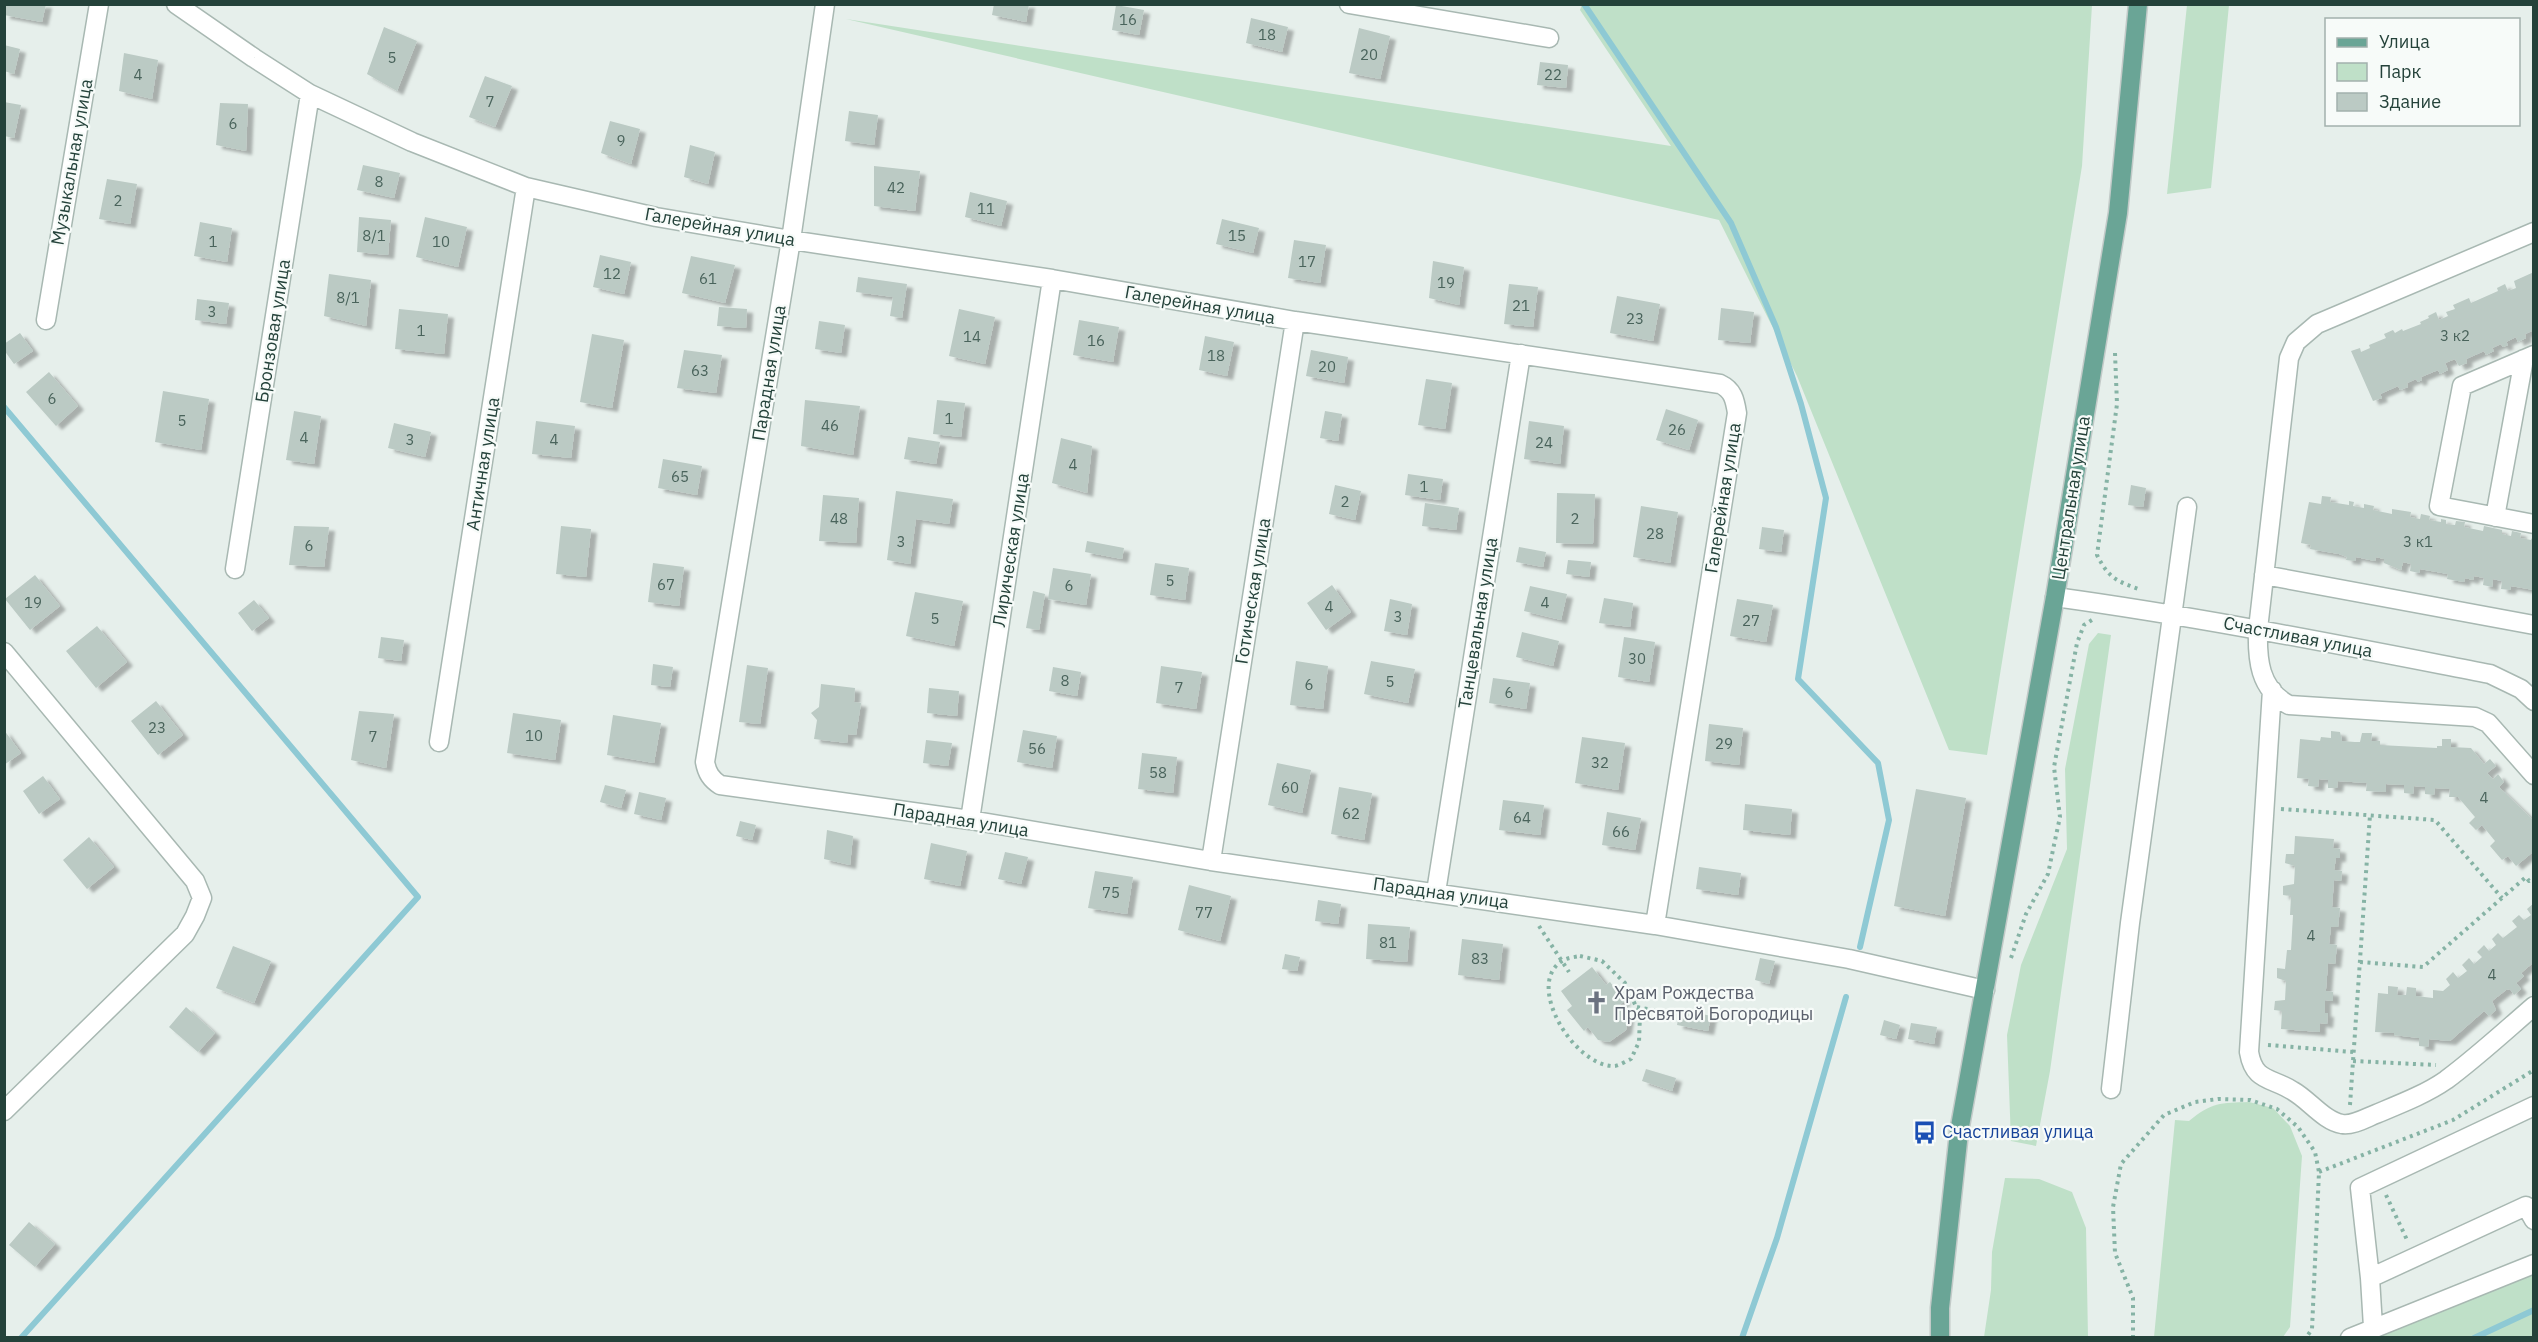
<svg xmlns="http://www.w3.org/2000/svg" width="2538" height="1342" viewBox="0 0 2538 1342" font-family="'IBM Plex Sans',sans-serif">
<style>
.green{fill:#bfe0c8}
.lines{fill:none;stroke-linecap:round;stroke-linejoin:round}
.stream{stroke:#8ec9d4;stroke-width:6}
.building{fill:#bbcac4;filter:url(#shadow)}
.minor-casing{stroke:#a8b8b2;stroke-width:21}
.major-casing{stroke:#c2cac8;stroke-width:21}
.path{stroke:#86b3a5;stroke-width:4;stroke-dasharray:3 4.5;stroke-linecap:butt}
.minor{stroke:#fff;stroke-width:18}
.major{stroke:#6aa596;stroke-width:18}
.labels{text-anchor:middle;stroke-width:4.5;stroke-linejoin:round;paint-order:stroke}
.number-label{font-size:15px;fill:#4a645c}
.street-label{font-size:18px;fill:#24423a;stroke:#f7fbf9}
.worship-label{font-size:18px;fill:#5b616d;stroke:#f7fbf9;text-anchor:start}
.transit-label{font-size:18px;fill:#164399;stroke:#f7fbf9;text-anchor:start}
</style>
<defs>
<filter id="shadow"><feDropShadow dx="6" dy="4" stdDeviation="1.5" flood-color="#0004"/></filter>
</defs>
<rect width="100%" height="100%" fill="#e6efeb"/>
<path class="green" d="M1582 5H2092L2082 166 1987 755 1949 750 1797 376 1719 220 846 19 1671 146 1580 10Z
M2187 5H2229L2211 188 2167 194Z
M2098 633 2111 635 2050 1071 2036 1146 2011 1141 2007 1035 2021 965 2067 849 2065 769 2089 644Z
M2249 1102 2273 1108 2290 1126 2302 1156 2290 1327 2283 1337H2154L2175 1120 2189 1121C2212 1102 2220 1103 2249 1102Z
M2005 1178 2039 1179 2072 1192 2086 1228 2088 1337H1984L1991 1290 1992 1252Z
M2533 1264V1337L2350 1338Z"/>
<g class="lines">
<path class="stream" d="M1584 4 1731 223 1776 327 1801 404 1826 498 1798 679 1878 763 1889 820 1860 947
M4 407 418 897 21 1338
M1742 1338 1777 1238 1846 997
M2474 1338 2534 1310"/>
</g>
<path class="building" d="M5 4H46L42 22 4 15Z
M994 4H1029L1026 22 992 15Z
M1116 5 1144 10 1139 35 1112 30Z
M1251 18 1288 27 1282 52 1246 43Z
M384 27 417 41 397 91 367 74Z
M1359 28 1390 36 1380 79 1349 73Z
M4 45 20 49 14 74 4 71Z
M124 53 158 60 152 99 119 91Z
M1540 62 1568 65 1566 88 1537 85Z
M485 76 512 86 495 127 469 117Z
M4 102 21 105 14 138 4 136Z
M220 103 248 104 246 151 216 145Z
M849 111 878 115 874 145 845 141Z
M610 121 640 129 631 164 601 153Z
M690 145 715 152 708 184 684 177Z
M363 165 400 173 394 198 357 190Z
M874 166 920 171 915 211 874 206Z
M107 179 137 184 130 224 99 219Z
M970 192 1007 201 1001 226 965 217Z
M359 217 391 220 388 255 357 252Z
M425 217 467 227 458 267 416 257Z
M1222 219 1259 228 1253 253 1216 244Z
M200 222 232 228 227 262 194 256Z
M1294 240 1326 245 1320 283 1288 278Z
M600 255 631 262 624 294 593 287Z
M691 256 735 265 725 303 682 293Z
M1433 261 1464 267 1459 305 1429 298Z
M2534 272V330L2525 334 2526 338 2518 342 2516 337 2506 342 2508 345 2503 347 2501 344 2492 348 2494 351 2486 355 2484 351 2466 359 2467 363 2459 366 2455 359 2445 363 2448 370 2440 374 2438 370 2421 377 2422 380 2418 382 2416 379 2407 383 2408 387 2400 390 2398 386 2380 394 2382 398 2373 401 2351 351 2360 348 2361 352 2370 348 2369 345 2386 338 2384 334 2393 330 2395 333 2402 329 2403 331 2421 324 2420 322 2429 318 2428 316 2436 312 2439 320 2448 316 2446 312 2455 309 2453 305 2469 298 2471 303 2498 291 2497 288 2505 284 2508 291 2516 288 2514 281Z
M329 274 371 280 366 326 324 316Z
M858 277 907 284 902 318 890 316 893 297 856 292Z
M1509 284 1538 287 1533 327 1504 324Z
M1617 296 1660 304 1653 341 1610 333Z
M197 299 229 303 226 324 195 320Z
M719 307 747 309 746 328 717 326Z
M1721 308 1754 312 1750 343 1718 340Z
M399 309 448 314 444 354 395 349Z
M959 309 995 317 985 364 949 356Z
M1079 320 1119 327 1113 362 1073 355Z
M819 321 845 325 841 353 815 349Z
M20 333 33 351 14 364 4 350V344Z
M592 334 624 340 612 408 580 402Z
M1205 336 1234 342 1227 376 1199 370Z
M684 350 722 355 716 393 677 388Z
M1311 350 1348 357 1344 383 1306 376Z
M49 372 78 406 56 426 26 392Z
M1426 379 1452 383 1445 429 1418 425Z
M163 391 209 399 201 450 155 442Z
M805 400 860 406 853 455 801 446Z
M937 400 965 403 961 437 933 434Z
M1666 409 1698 420 1689 450 1656 440Z
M294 411 321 416 314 464 286 460Z
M1325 411 1342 414 1338 441 1320 438Z
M536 421 575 426 571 458 532 454Z
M1529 421 1564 426 1560 464 1524 459Z
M394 423 431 432 425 457 388 448Z
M908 437 940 442 936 464 904 459Z
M1061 438 1092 446 1087 493 1052 483Z
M663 459 702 466 697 495 658 488Z
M1408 474 1443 479 1440 500 1405 495Z
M1335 485 1361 491 1355 520 1329 514Z
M2131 485 2146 488 2143 507 2128 505Z
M896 491 953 499 949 524 916 519 910 564 887 560Z
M1557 493 1595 494 1593 544 1556 543Z
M823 495 859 498 856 543 819 541Z
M2322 496 2331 497 2330 502 2349 505V501L2354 502 2353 506 2364 508V504L2374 506 2373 510 2392 514V509L2411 512 2410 517 2420 519 2421 514 2430 516 2429 520 2441 522V519L2446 520V524L2455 525 2456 521 2465 522 2464 527 2483 531 2484 526 2502 530V534L2511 536 2512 531 2521 533 2520 538 2531 540 2534 534V590L2511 586 2510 590 2501 589 2502 581 2493 579 2492 587 2483 585 2484 578 2474 576 2473 580 2465 578 2464 582 2447 579 2448 574 2420 569 2419 573 2410 571 2411 564 2403 562 2401 570 2384 563V559L2376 557 2375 561 2356 557 2355 561 2346 560 2347 557 2339 554 2310 549 2311 545 2301 543 2309 502 2321 504Z
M1425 503 1459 508 1456 530 1422 526Z
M1641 506 1678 512 1670 563 1633 557Z
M294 526 329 527 324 567 289 565Z
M561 526 591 529 586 577 556 574Z
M1762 527 1784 530 1781 552 1759 549Z
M1087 541 1124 548 1122 559 1085 552Z
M1519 547 1546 552 1543 567 1516 562Z
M1568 560 1591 562 1589 577 1566 574Z
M653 563 684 567 679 606 648 602Z
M1155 563 1189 568 1185 600 1150 595Z
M1053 568 1091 574 1086 605 1048 599Z
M35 575 60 606 30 630 5 599Z
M1332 585 1351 612 1326 630 1307 603Z
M1530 586 1567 594 1561 620 1524 611Z
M1033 591 1045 594 1039 630 1026 628Z
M915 592 963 601 954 646 906 636Z
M1604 598 1633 603 1630 627 1599 623Z
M1390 599 1412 604 1407 635 1384 631Z
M1737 599 1773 605 1766 642 1730 636Z
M254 600 269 618 252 631 238 613Z
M97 626 127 662 96 688 66 651Z
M1522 632 1559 641 1553 666 1516 657Z
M381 637 404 640 401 661 378 658Z
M1624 637 1655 642 1649 682 1618 677Z
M1296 661 1328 666 1323 709 1290 705Z
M1371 661 1415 669 1408 703 1364 694Z
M653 664 673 667 670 687 651 685Z
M747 665 768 668 760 724 739 722Z
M1161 666 1202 672 1196 709 1156 703Z
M1053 667 1081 672 1077 696 1049 691Z
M1493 678 1530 683 1526 709 1489 703Z
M821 684 855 688 854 702 861 703 856 735 848 734 847 743 814 739 817 720 811 713 819 707Z
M929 688 959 691 957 716 927 713Z
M156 701 183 735 158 755 131 721Z
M359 711 394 714 386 768 351 760Z
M513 713 561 720 555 760 507 753Z
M613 715 661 723 654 763 607 755Z
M1709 724 1743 728 1739 765 1705 761Z
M4 730 21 753 4 765Z
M1023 730 1057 736 1052 768 1017 762Z
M2331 731 2340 732 2342 741 2355 742H2360L2362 733H2372L2371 741H2380V745L2437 748V746H2442V739H2451V747L2471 748 2484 764 2490 759 2496 766 2487 773 2493 779 2498 774 2504 782 2499 787 2534 821V851L2516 866 2508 856 2502 860 2490 846 2495 841 2482 825 2476 830 2469 823 2475 817 2458 797H2449L2450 789 2435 788 2434 795 2425 794V787L2414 786 2413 794 2404 793V785L2386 784V792L2366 791 2367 783 2338 781 2337 788H2328V780L2319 779 2318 787 2308 786 2309 779 2297 778 2300 739 2320 741 2321 737 2331 738Z
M1582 737 1625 743 1618 790 1575 783Z
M926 740 952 743 948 766 923 763Z
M1142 753 1177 757 1173 793 1138 789Z
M1277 763 1311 770 1302 813 1268 805Z
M43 776 60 799 39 814 23 791Z
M605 785 626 790 621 808 600 802Z
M1339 787 1372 793 1364 840 1331 834Z
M1916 789 1966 798 1945 916 1894 906Z
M639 792 666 798 661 820 634 814Z
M1503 800 1544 805 1540 835 1499 830Z
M1745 804 1792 809 1790 835 1743 830Z
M1607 812 1641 818 1635 850 1602 845Z
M740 821 756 825 752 840 736 836Z
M827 830 853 836 850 865 824 859Z
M2295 836 2334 839 2333 848 2340 849V858H2336L2334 870 2342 871 2341 881 2334 880 2332 907 2340 908 2338 927H2331L2329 944 2337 945 2335 964 2328 963 2326 989V991L2333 992V1001L2325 1000V1013H2328L2327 1024 2320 1023V1032L2281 1029 2282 1011 2274 1010 2275 1001 2285 1000 2286 981 2277 978V968L2285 969 2287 950H2291L2293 915H2290L2291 896 2283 895V886L2294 884 2295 866 2285 863 2286 854H2294Z
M89 837 114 867 87 889 63 860Z
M931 843 967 851 960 886 924 879Z
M1005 852 1028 857 1021 884 998 879Z
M1699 867 1741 873 1738 895 1696 889Z
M1095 871 1133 877 1127 914 1088 908Z
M1189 885 1231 896 1220 941 1178 930Z
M1318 900 1341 904 1338 924 1315 921Z
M2534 903V962L2521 973 2524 976 2516 983 2521 989 2514 995 2510 989 2506 990 2492 1001 2496 1010 2489 1016 2484 1011 2450 1041 2429 1039 2428 1047 2419 1046V1038L2394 1035V1033L2375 1032 2378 993 2388 994V986L2398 987 2397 995H2406L2407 987 2416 988V996L2433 998V990L2443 991 2450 985 2446 979 2453 972 2458 978 2467 971 2462 965 2469 958 2474 964 2482 957 2477 952 2484 945 2489 951 2496 945 2492 939 2498 933 2503 938 2517 927 2512 921 2519 915 2524 920 2531 915 2527 909Z
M1368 924 1410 927 1407 962 1366 959Z
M1462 939 1503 944 1499 980 1458 975Z
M233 946 271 961 254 1003 216 988Z
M1285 954 1300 957 1297 971 1282 969Z
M1760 958 1775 961 1769 984 1755 980Z
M1592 967 1606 985 1610 982 1625 1001 1618 1006 1628 1018 1626 1030 1609 1042 1598 1040 1588 1027 1584 1031 1567 1010 1572 1006 1561 991Z
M186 1007 215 1033 198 1052 169 1027Z
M1680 1009 1711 1016 1708 1031 1677 1025Z
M1884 1020 1900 1025 1896 1039 1880 1035Z
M1911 1023 1937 1027 1934 1044 1908 1039Z
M1646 1069 1676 1078 1672 1091 1642 1081Z
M29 1222 55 1244 35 1267 9 1245Z"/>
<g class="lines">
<defs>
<path id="minor" d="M176 4 254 58 310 94 412 142 526 187 656 217 791 240 1052 279 1295 321 1720 384C1733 390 1735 400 1737 413L1655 925
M825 4 791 240 705 762C707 773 711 779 720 785L970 820 1211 861 1655 925 1849 959 1985 990
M1349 4 1549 38
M2534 232 2317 324 2296 342 2289 358 2258 629C2257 659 2259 689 2289 705L2475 717 2488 723 2534 775
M46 320 99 4
M2534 355 2462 386 2439 506 2534 524
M2495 517 2524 359
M235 569 310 94
M2264 575 2534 625
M2055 597C2201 617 2345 646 2490 674L2521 689 2534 701
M4 652 195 881 202 898 195 916 185 934 4 1111
M2272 690 2249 1052C2254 1082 2271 1077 2293 1091 2309 1100 2324 1121 2342 1124 2352 1126 2366 1118 2376 1114 2400 1104 2426 1094 2446 1080 2477 1057 2505 1031 2534 1006
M439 742 526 187
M970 820 1052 279
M1211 861 1295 321
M1436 892 1521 354
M2111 1089 2130 923 2187 507
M2370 1278 2360 1188 2534 1106
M2373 1327 2370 1278 2526 1206 2534 1220
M2350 1338 2534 1264"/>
<path id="major" d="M1940 1338V1308L1959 1132 2055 597 2118 213 2138 4"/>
</defs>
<use href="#minor" class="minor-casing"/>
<use href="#major" class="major-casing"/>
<path class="path" d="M2115 353 2117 404 2097 555C2109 579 2117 581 2141 590
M2281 809 2435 820 2502 898
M1539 926 1569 972
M1580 956 1602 961 1625 983 1640 1015 1639 1042 1631 1059C1626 1061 1619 1066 1614 1066 1575 1067 1524 985 1562 961 1566 958 1575 957 1580 956Z
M2011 958 2026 914 2048 874 2054 845 2060 817 2054 767 2077 643 2084 625 2092 620
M2360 962 2423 967 2526 877 2529 881 2534 878
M1637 1007 1672 1014
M2268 1045 2353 1052
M2353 1061 2436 1065
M2350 1105 2370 815
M2319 1172 2453 1120 2534 1070
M2386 1195 2408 1242
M2133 1338V1298L2115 1253 2113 1207 2121 1164 2164 1115 2195 1102 2218 1099 2250 1100 2277 1109 2298 1127 2315 1152 2319 1172 2312 1329 2306 1338"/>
<use href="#minor" class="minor"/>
<use href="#major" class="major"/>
</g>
<defs>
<symbol id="church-bare" viewBox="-9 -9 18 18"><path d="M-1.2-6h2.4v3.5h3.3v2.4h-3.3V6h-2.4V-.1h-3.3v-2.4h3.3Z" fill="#6b7280" stroke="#f7fbf9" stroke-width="2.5" paint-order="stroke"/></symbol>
<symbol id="bus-bare" viewBox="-9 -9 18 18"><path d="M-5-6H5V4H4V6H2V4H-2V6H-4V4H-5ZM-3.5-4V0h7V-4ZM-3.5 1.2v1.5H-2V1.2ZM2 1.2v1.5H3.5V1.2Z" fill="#1a4fb4" stroke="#f7fbf9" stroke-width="2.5" paint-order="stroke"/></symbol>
</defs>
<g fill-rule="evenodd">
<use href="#church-bare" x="1580" y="986" width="33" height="33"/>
<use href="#bus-bare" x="1908" y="1116" width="33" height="33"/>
</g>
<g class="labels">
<g class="number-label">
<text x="1128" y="25">16</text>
<text x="1267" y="40">18</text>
<text x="1369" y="60">20</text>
<text x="392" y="63">5</text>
<text x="138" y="80">4</text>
<text x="1553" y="80">22</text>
<text x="490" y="107">7</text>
<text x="233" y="129">6</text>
<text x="621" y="146">9</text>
<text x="379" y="187">8</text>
<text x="896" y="193">42</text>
<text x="118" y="206">2</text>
<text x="986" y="214">11</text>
<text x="374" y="241">8/1</text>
<text x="1237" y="241">15</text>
<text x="213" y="247">1</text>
<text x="441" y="247">10</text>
<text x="1307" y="267">17</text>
<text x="612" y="279">12</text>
<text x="708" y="284">61</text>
<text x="1446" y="288">19</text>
<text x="348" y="303">8/1</text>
<text x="1521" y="311">21</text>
<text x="212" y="317">3</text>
<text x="1635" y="324">23</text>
<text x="421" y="336">1</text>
<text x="2455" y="341">3 к2</text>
<text x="972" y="342">14</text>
<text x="1096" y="346">16</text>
<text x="1216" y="361">18</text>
<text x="1327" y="372">20</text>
<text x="700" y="376">63</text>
<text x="52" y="404">6</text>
<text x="949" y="424">1</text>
<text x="182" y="426">5</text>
<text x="830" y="431">46</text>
<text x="1677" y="435">26</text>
<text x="304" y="443">4</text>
<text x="410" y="445">3</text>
<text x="554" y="445">4</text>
<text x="1544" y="448">24</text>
<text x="1073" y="470">4</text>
<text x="680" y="482">65</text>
<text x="1424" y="492">1</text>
<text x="1345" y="507">2</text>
<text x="839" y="524">48</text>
<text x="1575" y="524">2</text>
<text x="1655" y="539">28</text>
<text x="901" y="547">3</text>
<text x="2418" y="547">3 к1</text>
<text x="309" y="551">6</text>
<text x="1170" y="586">5</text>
<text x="666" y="590">67</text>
<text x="1069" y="591">6</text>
<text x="33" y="608">19</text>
<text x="1545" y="608">4</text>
<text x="1329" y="612">4</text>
<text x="1398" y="622">3</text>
<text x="935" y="624">5</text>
<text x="1751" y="626">27</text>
<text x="1637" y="664">30</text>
<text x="1065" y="686">8</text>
<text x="1390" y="687">5</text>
<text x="1309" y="690">6</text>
<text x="1179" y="693">7</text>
<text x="1509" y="698">6</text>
<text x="157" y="733">23</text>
<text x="534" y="741">10</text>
<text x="373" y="742">7</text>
<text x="1724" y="749">29</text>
<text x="1037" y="754">56</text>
<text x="1600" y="768">32</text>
<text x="1158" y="778">58</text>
<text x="1290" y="793">60</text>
<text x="2484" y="803">4</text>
<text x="1351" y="819">62</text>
<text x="1522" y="823">64</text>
<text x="1621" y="837">66</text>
<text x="1111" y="898">75</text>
<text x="1204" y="918">77</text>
<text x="2311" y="941">4</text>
<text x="1388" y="948">81</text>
<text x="1480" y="964">83</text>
<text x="2492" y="980">4</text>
</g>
<g class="street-label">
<text transform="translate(72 162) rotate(-80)" y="6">Музыкальная улица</text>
<text transform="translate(720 227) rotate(10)" y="6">Галерейная улица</text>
<text transform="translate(1200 305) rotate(10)" y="6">Галерейная улица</text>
<text transform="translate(273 331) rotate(-81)" y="6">Бронзовая улица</text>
<text transform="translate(769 373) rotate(-81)" y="6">Парадная улица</text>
<text transform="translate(483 464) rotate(-81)" y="6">Античная улица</text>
<text transform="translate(1723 498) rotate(-81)" y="6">Галерейная улица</text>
<text transform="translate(2071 498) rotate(-81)" y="6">Центральная улица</text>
<text transform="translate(1011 550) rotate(-81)" y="6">Лирическая улица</text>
<text transform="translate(1253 591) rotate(-81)" y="6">Готическая улица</text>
<text transform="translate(1478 623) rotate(-81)" y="6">Танцевальная улица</text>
<text transform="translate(2298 637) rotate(11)" y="6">Счастливая улица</text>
<text transform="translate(961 820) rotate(9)" y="6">Парадная улица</text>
<text transform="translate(1441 893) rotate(8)" y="6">Парадная улица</text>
</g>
<g class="worship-label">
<text x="1614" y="999">Храм Рождества<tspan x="1614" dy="21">Пресвятой Богородицы</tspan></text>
</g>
<g class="transit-label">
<text x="1942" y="1138">Счастливая улица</text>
</g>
</g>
<rect width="2538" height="1342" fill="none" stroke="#24423a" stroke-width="12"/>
<rect x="2325" y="18" width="195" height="108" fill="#f7fbf9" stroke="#a3b1ad" stroke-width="1.5"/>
<rect x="2337" y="38" width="30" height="9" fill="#6aa596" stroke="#a3b1ad" stroke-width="1.5"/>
<text x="2379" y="48" font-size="18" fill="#24423a">Улица</text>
<rect x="2337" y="63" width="30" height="18" fill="#bfe0c8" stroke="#a3b1ad" stroke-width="1.5"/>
<text x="2379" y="78" font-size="18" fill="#24423a">Парк</text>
<rect x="2337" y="93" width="30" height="18" fill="#bbcac4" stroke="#a3b1ad" stroke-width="1.5"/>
<text x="2379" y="108" font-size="18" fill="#24423a">Здание</text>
</svg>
